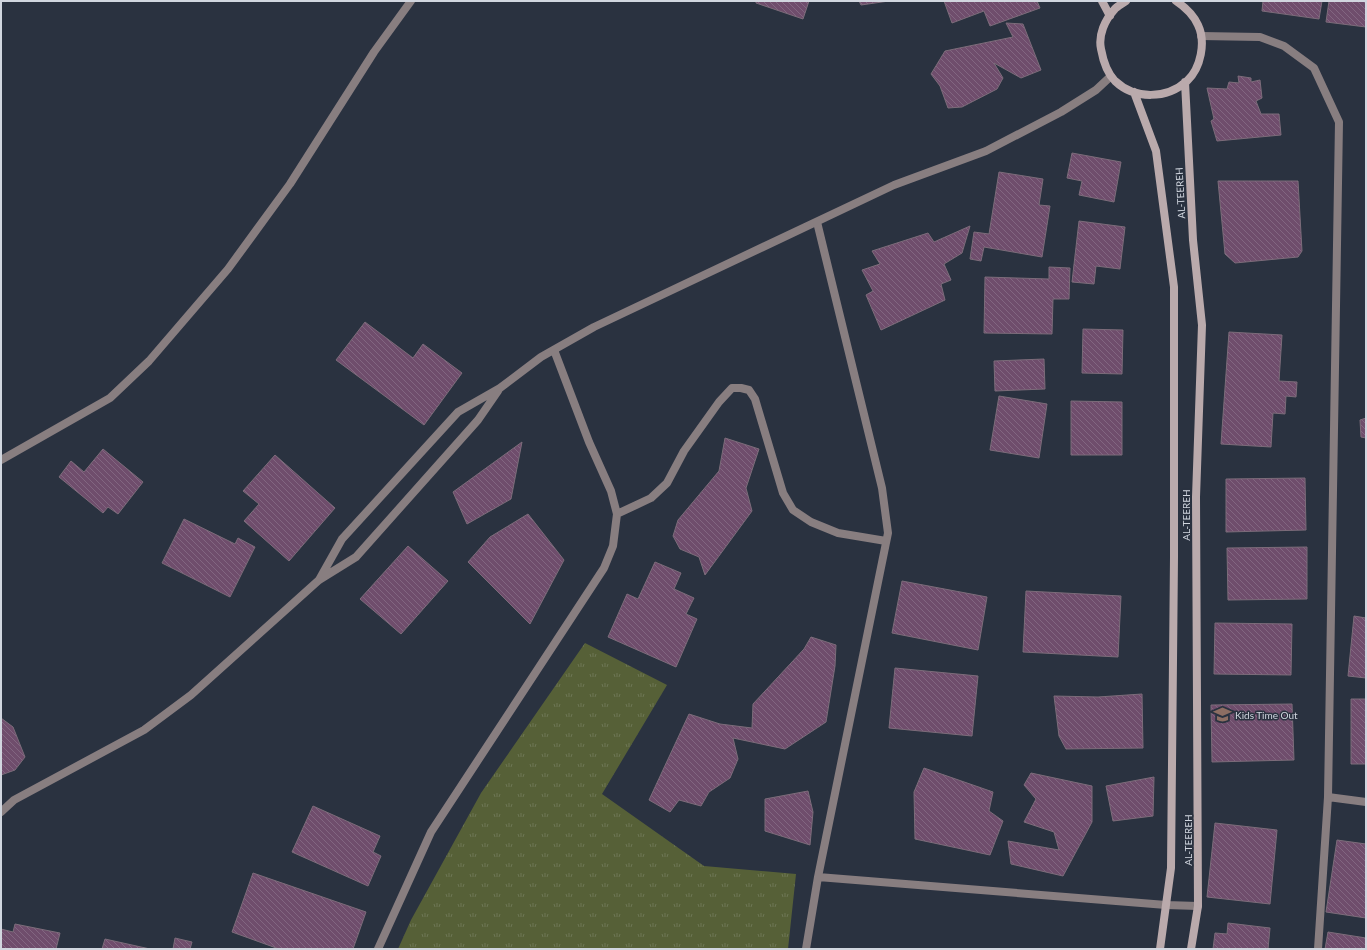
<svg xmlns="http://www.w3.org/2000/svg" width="1367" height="950" viewBox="0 0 1367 950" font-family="Lato,sans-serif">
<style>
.grass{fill:url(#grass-tufts)}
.building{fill:url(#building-back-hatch);stroke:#7c6c7a}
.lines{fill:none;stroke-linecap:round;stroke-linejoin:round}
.street{stroke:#887e80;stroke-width:8}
.secondary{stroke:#baaaac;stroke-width:8}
.labels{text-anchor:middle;stroke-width:3;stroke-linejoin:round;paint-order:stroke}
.street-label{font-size:10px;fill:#d1d6df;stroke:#2a3240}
.poi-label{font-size:10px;fill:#d1d6df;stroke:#2a3240;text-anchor:start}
</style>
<defs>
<pattern id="grass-tufts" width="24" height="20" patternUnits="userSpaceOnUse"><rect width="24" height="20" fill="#566037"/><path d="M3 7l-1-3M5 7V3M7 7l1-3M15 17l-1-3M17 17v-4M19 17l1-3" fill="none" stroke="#6d7654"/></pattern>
<pattern id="building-back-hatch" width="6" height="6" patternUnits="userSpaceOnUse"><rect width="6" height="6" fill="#6f4d6c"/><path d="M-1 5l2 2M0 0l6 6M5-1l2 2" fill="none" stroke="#826681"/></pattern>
</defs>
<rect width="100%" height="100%" fill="#2a3240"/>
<path class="grass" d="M585 643 667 685 602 794 704 866 796 874 788 949H398L411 920 481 793Z"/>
<path class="building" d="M756 1H809L803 19 756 3Z
M859 1H889L861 5Z
M944 1H1037L1040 8 990 26 984 11 952 23Z
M1263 1H1322L1319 19 1262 11Z
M1329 1H1366V27L1326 22Z
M1006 23 1023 24 1041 70 1021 78 994 63 1003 78 997 89 962 107 948 108 940 86 931 74 945 51 1013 37Z
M1238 76 1251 78V82L1260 80 1262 98 1256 101 1261 114H1279L1281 135 1217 141 1211 121 1214 119 1207 88 1227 89 1229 82 1239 83Z
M1072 153 1121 162 1114 202 1079 195 1082 181 1067 178Z
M999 172 1043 179 1039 205 1050 206 1042 257 984 247 981 261 970 259 974 232 989 234Z
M1218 181H1298L1302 251 1298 257 1235 263 1225 254Z
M1079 221 1125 227 1120 269 1096 266 1094 284 1072 282Z
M970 226 962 253 944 264 951 280 941 284 945 300 881 330 866 295 873 291 862 270 880 264 872 251 928 233 934 242Z
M1049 267 1070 268 1069 299H1053L1052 334 984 333 985 277 1049 279Z
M365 322 413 358 423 344 462 373 424 425 336 360Z
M1083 329 1123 330 1122 374 1082 373Z
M1229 332 1282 335 1279 381 1297 382 1296 397 1286 396 1285 414 1273 413 1271 447 1221 444Z
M1044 359 1045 389 995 391 994 361Z
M999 396 1047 404 1039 458 990 450Z
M1071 401 1122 402V455H1071Z
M1366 418V438L1361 437 1360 420Z
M725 438 759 449 746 488 752 511 705 575 699 557 680 549 673 536 678 520 719 471Z
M522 442 511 499 467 524 453 492Z
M103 449 143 482 118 514 108 507 103 513 59 477 71 461 84 472Z
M275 455 335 508 289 561 244 521 259 504 243 491Z
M1305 478 1306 530 1226 532V479Z
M528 514 564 560 530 624 468 562 490 537Z
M184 519 235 544 238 538 255 547 230 597 162 563Z
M408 546 448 581 401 634 360 599Z
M1307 547V599L1228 600 1227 548Z
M655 562 681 573 674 589 694 598 686 614 697 619 676 667 608 637 627 594 638 599Z
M902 581 987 597 978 650 892 633Z
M1026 591 1121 596 1118 657 1023 652Z
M1354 616 1366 618V678L1348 676Z
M1215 623 1292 624 1291 675 1214 674Z
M811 637 836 645 835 666 826 722 785 749 733 738 738 759 730 778 709 792 701 806 679 800 670 812 649 800 689 714 720 724 752 728 753 704 804 649Z
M895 668 978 676 972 736 889 728Z
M1142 694 1143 748 1066 749 1059 736 1054 696 1098 697Z
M1351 699H1366V764H1351Z
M1292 704 1294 760 1212 762 1211 705Z
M1 718 13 727 25 757 15 770 1 775Z
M924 768 993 792 989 811 1003 821 990 855 915 839 914 792Z
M1031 773 1092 786V822L1063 876 1011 864 1008 841 1059 850 1054 832 1024 822 1036 799 1024 785Z
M1154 777 1153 816 1113 821 1106 786Z
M808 791 813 812 810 845 765 831V799Z
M313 806 380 836 373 852 381 856 368 886 292 852Z
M1215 823 1277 830 1270 904 1207 897Z
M1337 840 1366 844V918L1326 912Z
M253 873 366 912 353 949H279L232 932Z
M1228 923 1270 928 1268 949H1213L1215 933 1227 934Z
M15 924 60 933 56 949H1V929L13 932Z
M1328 932 1366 938V949H1325Z
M175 938 192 942 190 949H173Z
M105 939 150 949H102Z"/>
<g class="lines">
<path class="street" d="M1201 36 1260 37 1284 46 1314 68 1339 122 1328 797 1318 949
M1 460 110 398 149 361 228 269 290 184 374 52 411 1
M617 514 651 498 667 483 684 451 719 402 732 388H741L749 390 755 399 783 493 793 510 811 522 838 533 886 541
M319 580 342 539 458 412 500 388 541 357 594 327 894 185 986 151 1061 112 1096 90 1111 76
M1328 797 1366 802
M1 812 14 800 144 730 191 695 319 580 356 557 478 420 498 391
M818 877 1166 905 1198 906
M378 949 431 832 604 568 613 546 617 514 611 491 589 442 554 350
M806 949 818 877 888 533 882 488 817 222"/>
<path class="secondary" d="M1102 1 1110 16
M1126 1C1122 4 1117 6 1114 10 1105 20 1098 35 1101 49 1103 60 1106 72 1115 81 1135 100 1167 99 1187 81 1201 68 1206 42 1198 25 1193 14 1185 7 1176 1
M1185 82 1193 240 1202 325 1196 497 1198 906 1191 949
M1134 92 1156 151 1174 287V557L1171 868 1160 949"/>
</g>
<defs>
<symbol id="school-bare" viewBox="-9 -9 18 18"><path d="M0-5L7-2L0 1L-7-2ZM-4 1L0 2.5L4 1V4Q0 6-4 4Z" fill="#8d6e63" stroke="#2a3240" stroke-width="2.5" paint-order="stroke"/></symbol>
</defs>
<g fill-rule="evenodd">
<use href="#school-bare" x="1210" y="702" width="25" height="25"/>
</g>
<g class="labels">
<g class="street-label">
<text transform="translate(1180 193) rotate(-93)" y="4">AL-TEEREH</text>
<text transform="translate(1186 515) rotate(-90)" y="4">AL-TEEREH</text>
<text transform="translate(1188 840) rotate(-90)" y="4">AL-TEEREH</text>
</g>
<g class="poi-label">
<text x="1235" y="719">Kids Time Out</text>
</g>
</g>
<rect width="1367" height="950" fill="none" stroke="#d1d6df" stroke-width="4"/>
</svg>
